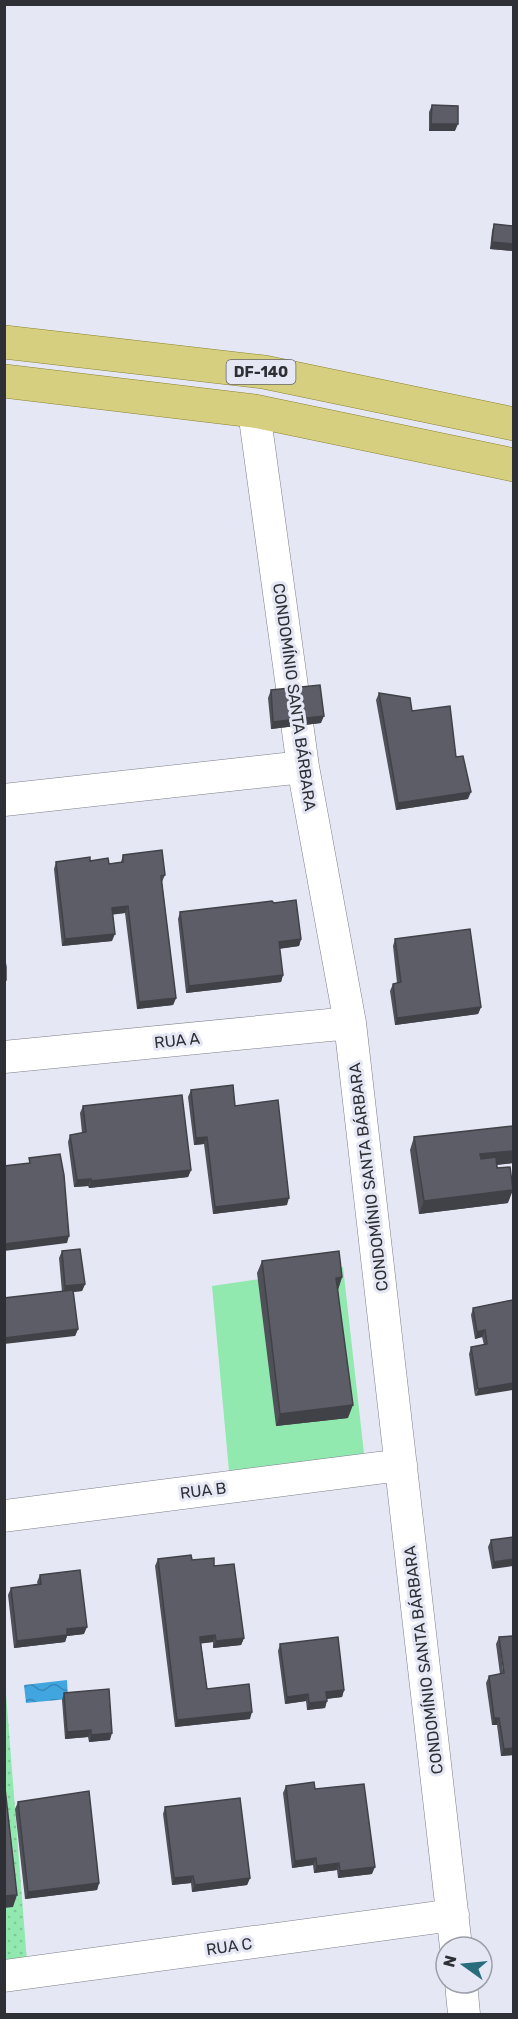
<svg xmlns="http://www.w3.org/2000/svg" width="518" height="2019" viewBox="0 0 518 2019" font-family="Rubik,sans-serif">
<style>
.grass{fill:url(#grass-dots)}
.park{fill:#91e9af}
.water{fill:url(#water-waves)}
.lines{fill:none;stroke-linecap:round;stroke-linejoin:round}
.minor-casing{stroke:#7d7f8a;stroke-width:33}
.primary-casing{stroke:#8b832e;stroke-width:34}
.minor{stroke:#fff;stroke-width:32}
.primary{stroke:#d7cf80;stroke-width:33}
.wall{fill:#505059}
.shaded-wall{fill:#414148}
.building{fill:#5d5d67;stroke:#414148;stroke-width:1.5}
.labels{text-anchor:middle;stroke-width:6;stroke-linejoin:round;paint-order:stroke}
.shield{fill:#e5e8f4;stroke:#66676e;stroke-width:1.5}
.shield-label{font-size:15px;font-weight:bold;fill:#2f3035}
.street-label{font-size:16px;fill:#2f3035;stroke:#e5e8f4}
</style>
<defs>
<pattern id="grass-dots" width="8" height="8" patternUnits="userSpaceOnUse" patternTransform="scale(1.5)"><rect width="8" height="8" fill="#91e9af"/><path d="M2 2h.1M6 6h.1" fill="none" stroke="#7dc897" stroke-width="1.8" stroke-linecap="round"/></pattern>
<pattern id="water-waves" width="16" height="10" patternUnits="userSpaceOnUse" patternTransform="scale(1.5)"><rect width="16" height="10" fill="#41a5df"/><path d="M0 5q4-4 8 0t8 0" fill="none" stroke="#3787b6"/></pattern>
</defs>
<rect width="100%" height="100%" fill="#e5e8f4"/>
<path class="grass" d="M4 1668 27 1962 4 1965Z"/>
<path class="park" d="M343 1267 365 1462 230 1482 212 1286Z"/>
<path class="water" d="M67 1680 68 1699 26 1703 24 1685Z"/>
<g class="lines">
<defs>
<path id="minor" d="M254 411 303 767 350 1023 456 1947
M4 800 303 767
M4 1057 350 1023
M4 1516 401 1465
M4 1976 453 1915
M461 1983 464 2014"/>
<path id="primary" d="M4 342 264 372 514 424
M4 381 254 411 514 465"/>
</defs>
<use href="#minor" class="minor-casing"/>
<use href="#primary" class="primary-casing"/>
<use href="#minor" class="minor"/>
<use href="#primary" class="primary"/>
</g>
<path class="wall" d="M432 105 455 131H429V112Z
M494 224 513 226V251L490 249 492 231Z
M271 690 321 723 271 729 268 698Z
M379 693 412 711 456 757 468 799 396 810 376 700Z
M123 855 165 875 162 882 176 998 173 1005 137 1009 125 913 113 914 112 941 62 946 54 869 56 862 109 864 121 862Z
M180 912 301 939 299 946 279 949 283 975 281 982 186 993 178 919Z
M395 939 481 1007 478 1014 395 1025 390 991 393 984 397 983 393 946Z
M191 1090 235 1106 287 1205 213 1214 204 1144 194 1145 188 1097Z
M83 1106 191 1170 188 1177 89 1188 88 1186 74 1187 68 1142 70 1135 82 1133 80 1113Z
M513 1126V1163L497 1165 508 1203 419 1214 410 1150 414 1137Z
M62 1251 85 1284 82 1291 73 1292 78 1329 75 1336 62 1292 59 1258Z
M262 1261 342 1277 338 1289 348 1418 276 1426 257 1273Z
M513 1300 475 1396 469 1354 471 1347 484 1345 482 1337 475 1339 471 1315 473 1308Z
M513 1537 492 1569 488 1547 491 1540Z
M158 1559 192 1560 214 1566 244 1638 241 1645 213 1648V1642L201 1643 207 1689 250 1719 175 1727 155 1566Z
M40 1575 84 1634 67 1636 65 1642 14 1648 8 1595 11 1588 38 1585 37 1582Z
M499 1637 513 1755 501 1756 497 1725H492L486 1683 489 1676 500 1674 496 1644Z
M280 1644 344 1690 342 1697 327 1699 325 1708 307 1710 306 1701 285 1704 278 1651Z
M64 1693 110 1740 89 1742 88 1737 65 1739 62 1700Z
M286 1786 315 1789 372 1874 338 1878 337 1870 314 1873 313 1865 292 1868 283 1793Z
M18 1802 99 1883 97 1890 25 1899 15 1809Z
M165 1807 250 1878 247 1885 192 1892 191 1883 172 1885 163 1814Z"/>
<path class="shaded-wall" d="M431 124H458L455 131H429Z
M492 242 513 244V251L490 249Z
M324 716 321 723 271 729 273 722Z
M471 792 468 799 396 810 398 803Z
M128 906 125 913 110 915 112 908Z
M115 934 112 941 62 946 65 939Z
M301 939 299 946 276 949 279 942Z
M283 975 281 982 186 993 189 986Z
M176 998 173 1005 137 1009 139 1002Z
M481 1007 478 1014 395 1025 397 1018Z
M207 1137 204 1144 194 1145 196 1138Z
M513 1151V1163L476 1167 480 1154Z
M191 1170 188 1177 89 1188 91 1181Z
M91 1179 88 1186 74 1187 77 1180Z
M513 1190 508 1203 419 1214 424 1201Z
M289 1198 287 1205 213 1214 215 1207Z
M69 1236 67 1243 4 1251V1244Z
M342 1277 338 1290 336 1278Z
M85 1284 82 1291 63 1293 65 1286Z
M78 1329 75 1336 4 1344V1338Z
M485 1330 482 1337 475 1339 477 1332Z
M513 1383V1390L475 1396 478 1389Z
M353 1405 348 1418 276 1426 280 1414Z
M513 1559V1566L492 1569 494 1562Z
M87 1627 84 1634 67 1636 65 1642 14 1648 17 1641 67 1629Z
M215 1635 213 1642 198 1644 200 1637Z
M244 1638 241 1645 213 1648 216 1641Z
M344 1690 342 1697 324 1699 326 1692Z
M308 1694 306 1701 285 1704 287 1697Z
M327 1701 325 1708 307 1710 309 1703Z
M252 1712 250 1719 175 1727 177 1720Z
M494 1718H499L497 1725H492Z
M91 1730 88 1737 65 1739 67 1732Z
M112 1733 110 1740 89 1742 91 1735Z
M513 1748V1755L501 1756 504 1749Z
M316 1858 313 1865 292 1868 295 1861Z
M339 1863 337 1870 314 1873 317 1866Z
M375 1867 372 1874 338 1878 340 1871Z
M193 1876 191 1883 172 1885 174 1878Z
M250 1878 247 1885 192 1892 195 1885Z
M99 1883 97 1890 25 1899 28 1892Z
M17 1895 13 1907 4 1908V1896Z"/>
<path class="building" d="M432 105 458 106V124H431Z
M494 224 513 226V244L492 242Z
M320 685 324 716 273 722 271 690Z
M379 693 410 698 412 711 450 706 456 757 463 756 471 792 398 803Z
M162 850 165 875 161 876 176 998 139 1002 128 906 112 908 115 934 65 939 56 862 90 857V861L108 858 109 864 123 862V855Z
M296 900 301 939 279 942 283 975 189 986 180 912 272 901 274 903Z
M470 929 481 1007 397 1018 393 984 401 982 395 939Z
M4 955 6 967V980H4Z
M233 1085 235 1106 278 1100 289 1198 215 1207 207 1137 196 1138 191 1090Z
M182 1095 191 1170 91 1181V1179L77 1180 70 1135 86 1132 83 1106Z
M513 1126V1151L480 1154 481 1159 496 1157 497 1168 510 1167 513 1190 424 1201 414 1137Z
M60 1154 64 1175 69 1236 4 1244V1166L30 1163 29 1158Z
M80 1249 85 1284 65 1286 62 1251Z
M339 1251 342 1277 336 1278 353 1405 280 1414 262 1261Z
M73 1290 78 1329 4 1338V1298Z
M513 1300V1383L478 1389 471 1347 487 1344 485 1330 477 1332 473 1308Z
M513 1537V1559L494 1562 491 1540Z
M191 1555 192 1560 214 1558V1566L234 1564 244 1638 216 1641 215 1635 200 1637V1639L207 1689 249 1684 252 1712 177 1720 158 1559Z
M80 1570 87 1627 67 1629V1635L17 1641 11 1588 41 1584 40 1575Z
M513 1636V1748L504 1749 499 1718H494L489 1676 504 1673 499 1637Z
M338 1637 344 1690 326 1692 327 1701 309 1703 308 1694 287 1697 280 1644Z
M109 1689 112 1733 91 1735V1730L67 1732 64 1693Z
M314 1782 315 1789 364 1784 375 1867 340 1871 339 1863 317 1866 316 1858 295 1861 286 1786Z
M5 1788 17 1895 4 1896V1788Z
M89 1791 99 1883 28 1892 18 1802Z
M240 1798 250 1878 195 1885 193 1876 174 1878 165 1807Z"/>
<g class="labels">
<rect class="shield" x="226.5" y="360" width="69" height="24" rx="4.5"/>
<g class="shield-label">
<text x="261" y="377">DF-140</text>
</g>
<g class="street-label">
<text transform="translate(295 697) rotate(82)" y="6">CONDOMÍNIO SANTA BÁRBARA</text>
<text transform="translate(177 1040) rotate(-6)" y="6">RUA A</text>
<text transform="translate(368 1177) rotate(-97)" y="6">CONDOMÍNIO SANTA BÁRBARA</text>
<text transform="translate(203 1490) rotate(-7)" y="6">RUA B</text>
<text transform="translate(423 1660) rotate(-97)" y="6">CONDOMÍNIO SANTA BÁRBARA</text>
<text transform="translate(229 1946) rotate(-8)" y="6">RUA C</text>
</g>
</g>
<rect width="518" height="2019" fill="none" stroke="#2f3035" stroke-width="12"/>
<g transform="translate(464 1965) rotate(285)"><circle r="28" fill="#e5e8f4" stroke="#9c9ea8" stroke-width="1.5"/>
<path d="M0-4.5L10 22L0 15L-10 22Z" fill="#276d7b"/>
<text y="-9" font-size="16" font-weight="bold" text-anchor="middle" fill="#2f3035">N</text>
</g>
</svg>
